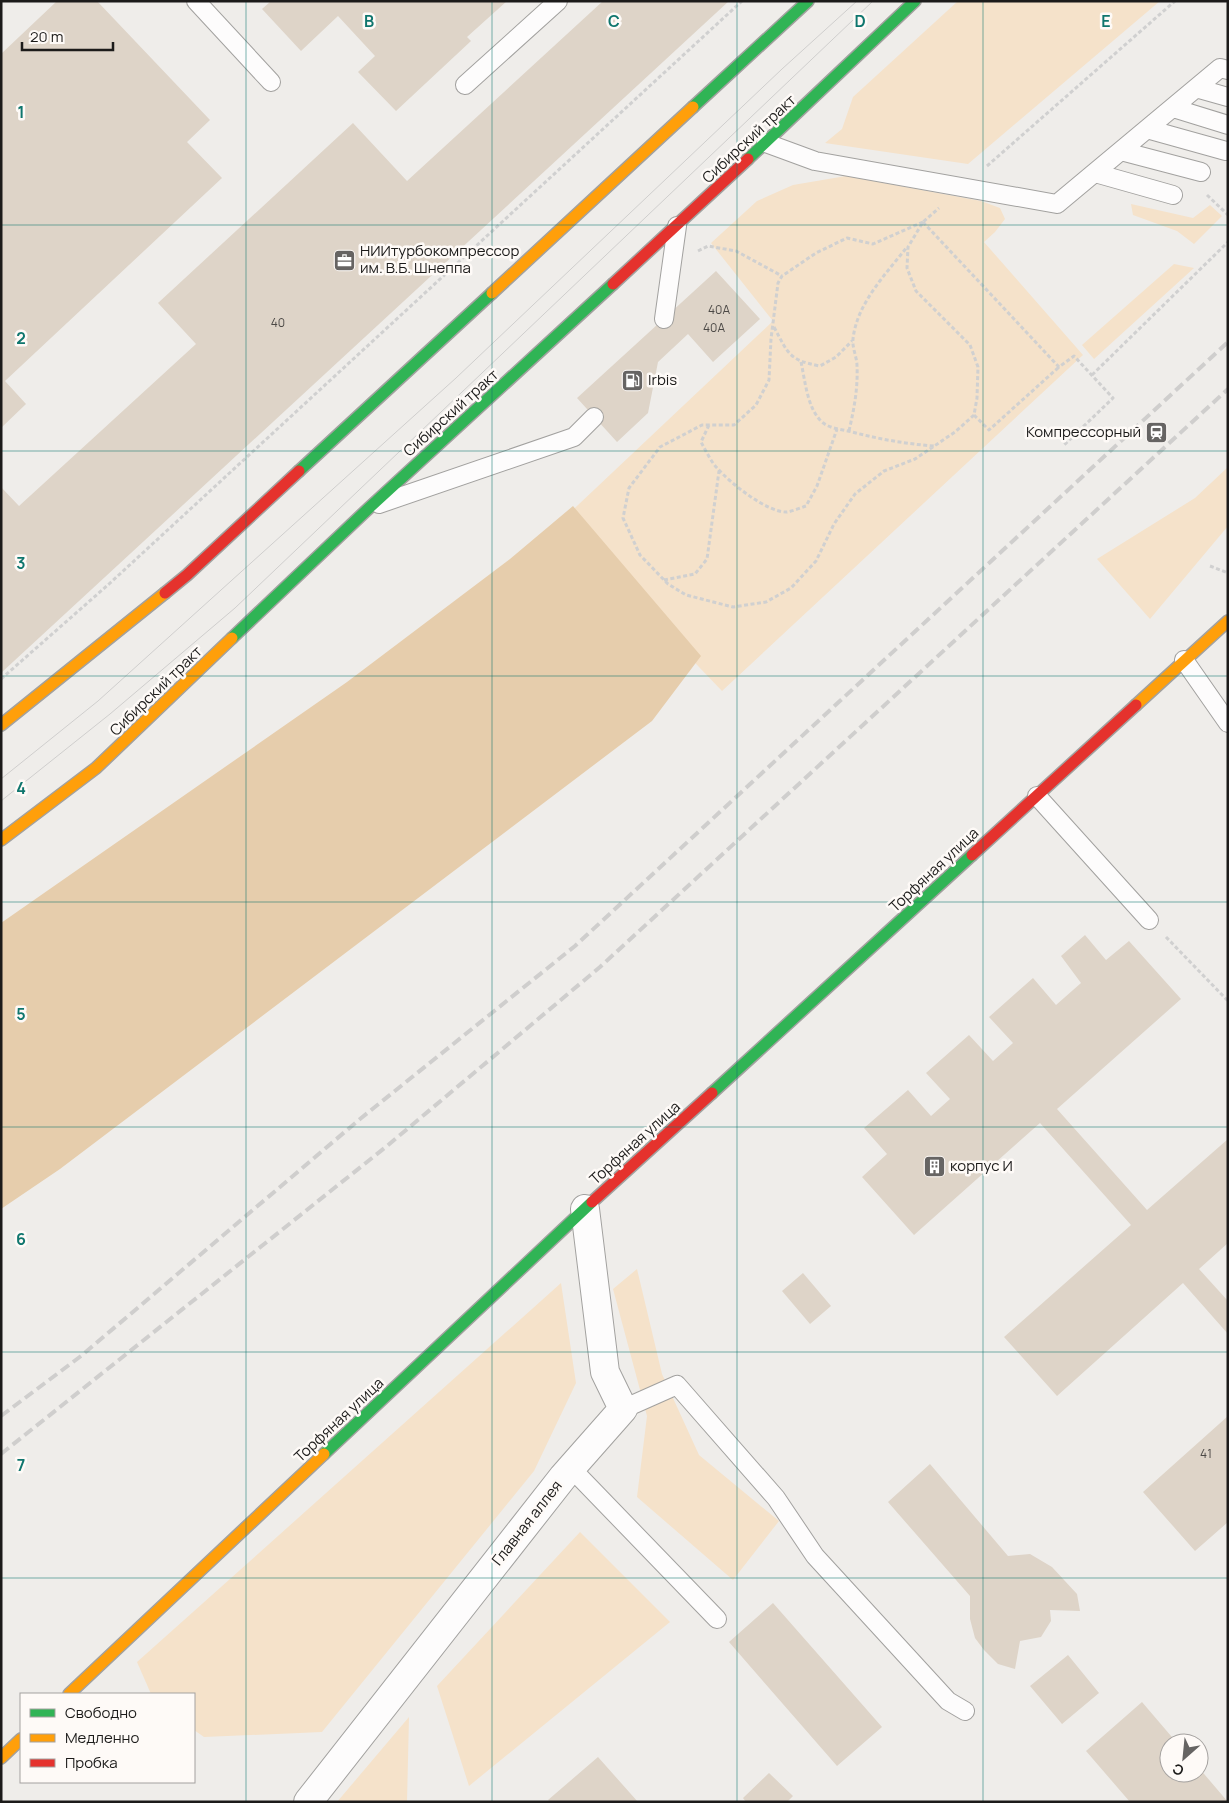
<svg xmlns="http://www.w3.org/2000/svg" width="1229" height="1803" viewBox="0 0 1229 1803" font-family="Manrope,sans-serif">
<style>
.green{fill:#f5e2ca}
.forest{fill:#e6cdac}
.building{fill:#ded4c8}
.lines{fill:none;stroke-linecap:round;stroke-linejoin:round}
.lane-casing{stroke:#a2a19f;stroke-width:20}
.street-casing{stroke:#a2a19f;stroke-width:30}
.fast-casing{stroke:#a2a19f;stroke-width:14}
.slow-casing{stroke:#a2a19f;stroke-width:14}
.jam-casing{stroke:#a2a19f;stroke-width:14}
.path{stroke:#d0d0d0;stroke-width:3;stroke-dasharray:4 2.5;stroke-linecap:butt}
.lane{stroke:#fdfcfc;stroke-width:18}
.street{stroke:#fdfcfc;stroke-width:28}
.fast{stroke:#30b455;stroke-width:11}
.slow{stroke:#ff9f0a;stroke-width:11}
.jam{stroke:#e5322d;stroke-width:11}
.tram{stroke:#cfcecd;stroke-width:1}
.rail{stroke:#cfcecd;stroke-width:4;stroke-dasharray:10 5;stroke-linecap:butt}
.grid{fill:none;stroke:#0f766e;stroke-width:1;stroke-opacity:0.55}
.labels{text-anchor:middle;stroke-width:5;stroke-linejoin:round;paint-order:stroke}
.number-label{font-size:12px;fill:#4c4946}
.street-label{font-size:15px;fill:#1c1b1a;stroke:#fefaf7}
.poi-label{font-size:15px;fill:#1c1b1a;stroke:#fefaf7;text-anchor:start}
.grid-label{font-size:16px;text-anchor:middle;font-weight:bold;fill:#0f766e;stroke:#fefaf7;stroke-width:5;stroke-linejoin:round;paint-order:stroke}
</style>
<rect width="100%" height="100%" fill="#efedea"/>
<path class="green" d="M958 1H1160L968 164 825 143 842 129 853 97Z
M846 176 981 201 1000 208 1005 219 995 232 984 242 1083 355 722 691 560 522 773 321 711 243 757 201 793 185Z
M1131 204 1193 218 1210 205 1222 216 1194 244 1177 231 1133 215Z
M1174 264 1194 268 1094 359 1082 345Z
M1228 467V526L1150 619 1097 559 1195 498Z
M637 1269 662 1374 699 1455 779 1521 733 1580 637 1497 647 1416 613 1289Z
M561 1283 576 1383 534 1471 322 1732 204 1737 194 1730V1694H151L137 1662Z
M580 1532 670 1622 469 1786 437 1686Z
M409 1717 407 1802H337Z"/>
<path class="forest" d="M573 506 701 656 652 721 60 1169 1 1209V923L347 682 510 559Z"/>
<path class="building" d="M57 1H97L210 120 187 142 222 178 5 381 26 404 1 428V54Z
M271 1H507L467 37 471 41 396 111 358 72 375 56 338 16 301 51 262 9Z
M603 1H729L1 673V487L19 506 196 344 158 303 353 123 407 181Z
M716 271 760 319 713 362 688 334 658 362 648 413 617 442 577 398Z
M1085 935 1106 960 1129 941 1181 999 1057 1109 1147 1210 1228 1139V1243L1199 1269 1228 1301V1334L1183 1283 1057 1396 1004 1337 1131 1225 1040 1123 914 1235 862 1177 887 1154 864 1128 908 1090 931 1116 950 1099 926 1073 969 1035 993 1061 1013 1043 989 1017 1033 978 1056 1005 1081 983 1061 956Z
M803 1273 831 1306 810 1324 782 1291Z
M1228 1416V1522L1195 1551 1143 1492Z
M930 1464 1008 1556 1030 1554 1052 1567 1077 1594 1080 1611 1050 1610 1051 1621 1041 1637 1020 1641 1015 1669 998 1664 984 1650 975 1638 970 1619V1596L888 1502Z
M773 1603 882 1727 837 1766 729 1642Z
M1068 1655 1099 1693 1062 1724 1030 1686Z
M1142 1702 1177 1743H1169V1773H1199V1768L1228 1802H1130L1086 1751Z
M598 1757 638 1802H550L548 1800Z
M769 1773 793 1796 787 1802H746L743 1798Z"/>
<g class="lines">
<defs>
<path id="lane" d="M196 1 271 82
M465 85 558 1
M1196 88 1228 97
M1173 108 1228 125
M1147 129 1226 151
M766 143 815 161 1057 204 1220 68 1228 70
M1121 151 1201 172
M1095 173 1173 195
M664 319 677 226
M379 504 574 437 594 417
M1184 660 1228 723
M1037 796 1149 920
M623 1409 677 1385 776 1498 815 1556 948 1701 965 1711
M571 1468 717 1619"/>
<path id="street" d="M308 1802 563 1477 623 1409 605 1372 585 1209"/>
<path id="fast" d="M693 107 808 1
M748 159 915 1
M299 471 492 293
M232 638 369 508 613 284
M712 1093 972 855
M324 1454 592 1202"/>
<path id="slow" d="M492 293 693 107
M1136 705 1228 621
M1 725 165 593
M1 840 96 768 232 638
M69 1694 324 1454
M1 1758 21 1739"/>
<path id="jam" d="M613 284 748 159
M165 593 187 575 299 471
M972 855 1136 705
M592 1202 712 1093"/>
</defs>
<use href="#lane" class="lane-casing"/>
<use href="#street" class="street-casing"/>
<use href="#fast" class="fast-casing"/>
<use href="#slow" class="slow-casing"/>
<use href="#jam" class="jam-casing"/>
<path class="path" d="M987 166 1175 1
M1207 195 1228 215
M923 222 873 244 847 238 816 253 782 276 778 283 771 339 769 380 756 405 734 425H702L660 447 629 488 623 518 640 555 668 584 686 595 733 607 766 602 791 588 816 561 834 524 855 494 884 471 915 459 955 432 974 415 977 398 978 367 970 345 916 291 907 268 908 247 923 222 939 208
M923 222 1059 367 1074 356 1113 398 1064 445
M698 251 708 246 736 251 782 276
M774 327C788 353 788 360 820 366L836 357 852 341
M801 362C805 380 807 406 820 420 828 429 841 429 852 432 879 439 906 444 934 446
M1092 375 1228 242
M974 415 989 430 1059 367
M709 425 701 442C706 451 711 462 718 469 730 483 768 513 787 512 793 511 800 508 806 506L817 486 837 429
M849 431C854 409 858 389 857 366 857 357 852 348 853 339 857 303 886 274 907 247
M1210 566 1228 573
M664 580 695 574 707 559 719 471
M1 679 109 584 742 1
M1166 937 1228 1001"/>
<use href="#lane" class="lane"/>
<use href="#street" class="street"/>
<use href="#fast" class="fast"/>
<use href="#slow" class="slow"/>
<use href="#jam" class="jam"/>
<path class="tram" d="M1 779 98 701 456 378 782 69 857 1
M1 801 110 714 235 608 873 1"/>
<path class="rail" d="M1 1416 81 1356 360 1119 575 946 1228 342
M1 1454 387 1146 600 967 1228 389"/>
</g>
<path class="grid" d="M246 1V1802M492 1V1802M737 1V1802M983 1V1802M1 225H1228M1 451H1228M1 676H1228M1 902H1228M1 1127H1228M1 1352H1228M1 1578H1228"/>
<defs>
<symbol id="office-square" viewBox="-11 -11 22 22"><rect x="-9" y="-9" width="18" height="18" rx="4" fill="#666463" stroke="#fefaf7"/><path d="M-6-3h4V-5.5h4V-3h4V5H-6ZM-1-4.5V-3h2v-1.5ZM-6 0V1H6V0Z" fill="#fff"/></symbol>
<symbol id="fuel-square" viewBox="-11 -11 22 22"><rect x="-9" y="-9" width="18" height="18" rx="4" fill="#666463" stroke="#fefaf7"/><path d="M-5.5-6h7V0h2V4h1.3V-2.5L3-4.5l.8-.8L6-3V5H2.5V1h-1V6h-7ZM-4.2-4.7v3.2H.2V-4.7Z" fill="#fff"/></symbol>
<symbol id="station-square" viewBox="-11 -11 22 22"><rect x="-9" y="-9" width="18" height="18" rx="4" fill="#666463" stroke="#fefaf7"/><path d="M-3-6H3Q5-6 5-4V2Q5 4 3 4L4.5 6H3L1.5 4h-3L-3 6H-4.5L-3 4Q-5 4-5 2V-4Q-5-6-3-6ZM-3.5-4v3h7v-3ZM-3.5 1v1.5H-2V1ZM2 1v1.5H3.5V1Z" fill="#fff"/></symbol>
<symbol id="building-square" viewBox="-11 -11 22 22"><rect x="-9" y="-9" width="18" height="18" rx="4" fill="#666463" stroke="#fefaf7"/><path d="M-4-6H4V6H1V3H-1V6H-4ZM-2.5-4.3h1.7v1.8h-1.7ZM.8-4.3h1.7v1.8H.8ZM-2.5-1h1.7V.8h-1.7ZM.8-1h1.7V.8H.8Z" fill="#fff"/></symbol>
</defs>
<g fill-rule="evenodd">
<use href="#office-square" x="332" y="248" width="25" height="25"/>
<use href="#fuel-square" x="620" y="368" width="25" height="25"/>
<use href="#station-square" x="1144" y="420" width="25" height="25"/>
<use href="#building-square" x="922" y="1154" width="25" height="25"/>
</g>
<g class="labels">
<g class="number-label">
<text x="719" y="314">40А</text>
<text x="278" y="327">40</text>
<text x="714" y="332">40А</text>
<text x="1206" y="1458">41</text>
</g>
<g class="street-label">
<text transform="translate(749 139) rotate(-43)" y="5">Сибирский тракт</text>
<text transform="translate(451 413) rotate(-42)" y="5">Сибирский тракт</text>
<text transform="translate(156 691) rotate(-44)" y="5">Сибирский тракт</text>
<text transform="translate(934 870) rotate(-43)" y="5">Торфяная улица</text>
<text transform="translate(635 1143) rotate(-42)" y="5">Торфяная улица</text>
<text transform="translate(339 1420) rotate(-43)" y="5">Торфяная улица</text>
<text transform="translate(527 1523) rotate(-52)" y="5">Главная аллея</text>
</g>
<g class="poi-label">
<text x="360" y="256">НИИтурбокомпрессор<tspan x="360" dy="17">им. В.Б. Шнеппа</tspan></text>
<text x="648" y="385">Irbis</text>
<text x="1141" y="437" text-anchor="end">Компрессорный</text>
<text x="950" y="1171">корпус И</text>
</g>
</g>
<g class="grid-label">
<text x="369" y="27">B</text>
<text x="614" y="27">C</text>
<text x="860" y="27">D</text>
<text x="1106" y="27">E</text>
<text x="21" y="118">1</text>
<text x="21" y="344">2</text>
<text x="21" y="569">3</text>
<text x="21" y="794">4</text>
<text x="21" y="1020">5</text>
<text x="21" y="1245">6</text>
<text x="21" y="1471">7</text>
</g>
<rect width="1229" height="1803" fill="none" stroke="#1c1b1a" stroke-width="5"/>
<rect x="20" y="1693" width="175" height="90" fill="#fefaf7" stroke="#a4a19f"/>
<rect x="30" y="1709" width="25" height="8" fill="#30b455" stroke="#a4a19f"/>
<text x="65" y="1718" font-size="15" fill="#1c1b1a">Свободно</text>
<rect x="30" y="1734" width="25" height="8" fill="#ff9f0a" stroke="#a4a19f"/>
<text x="65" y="1743" font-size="15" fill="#1c1b1a">Медленно</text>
<rect x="30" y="1759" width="25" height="8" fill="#e5322d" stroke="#a4a19f"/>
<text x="65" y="1768" font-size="15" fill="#1c1b1a">Пробка</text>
<g transform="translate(1184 1758) rotate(207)"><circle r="24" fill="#fefaf7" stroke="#a4a19f"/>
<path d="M0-4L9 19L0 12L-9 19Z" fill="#666463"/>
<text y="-8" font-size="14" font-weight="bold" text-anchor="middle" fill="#1c1b1a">С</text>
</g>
<path d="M22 42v8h91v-8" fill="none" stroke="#1c1b1a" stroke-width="2.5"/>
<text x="30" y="42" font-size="15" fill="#1c1b1a" stroke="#fefaf7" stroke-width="4" paint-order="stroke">20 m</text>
</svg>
